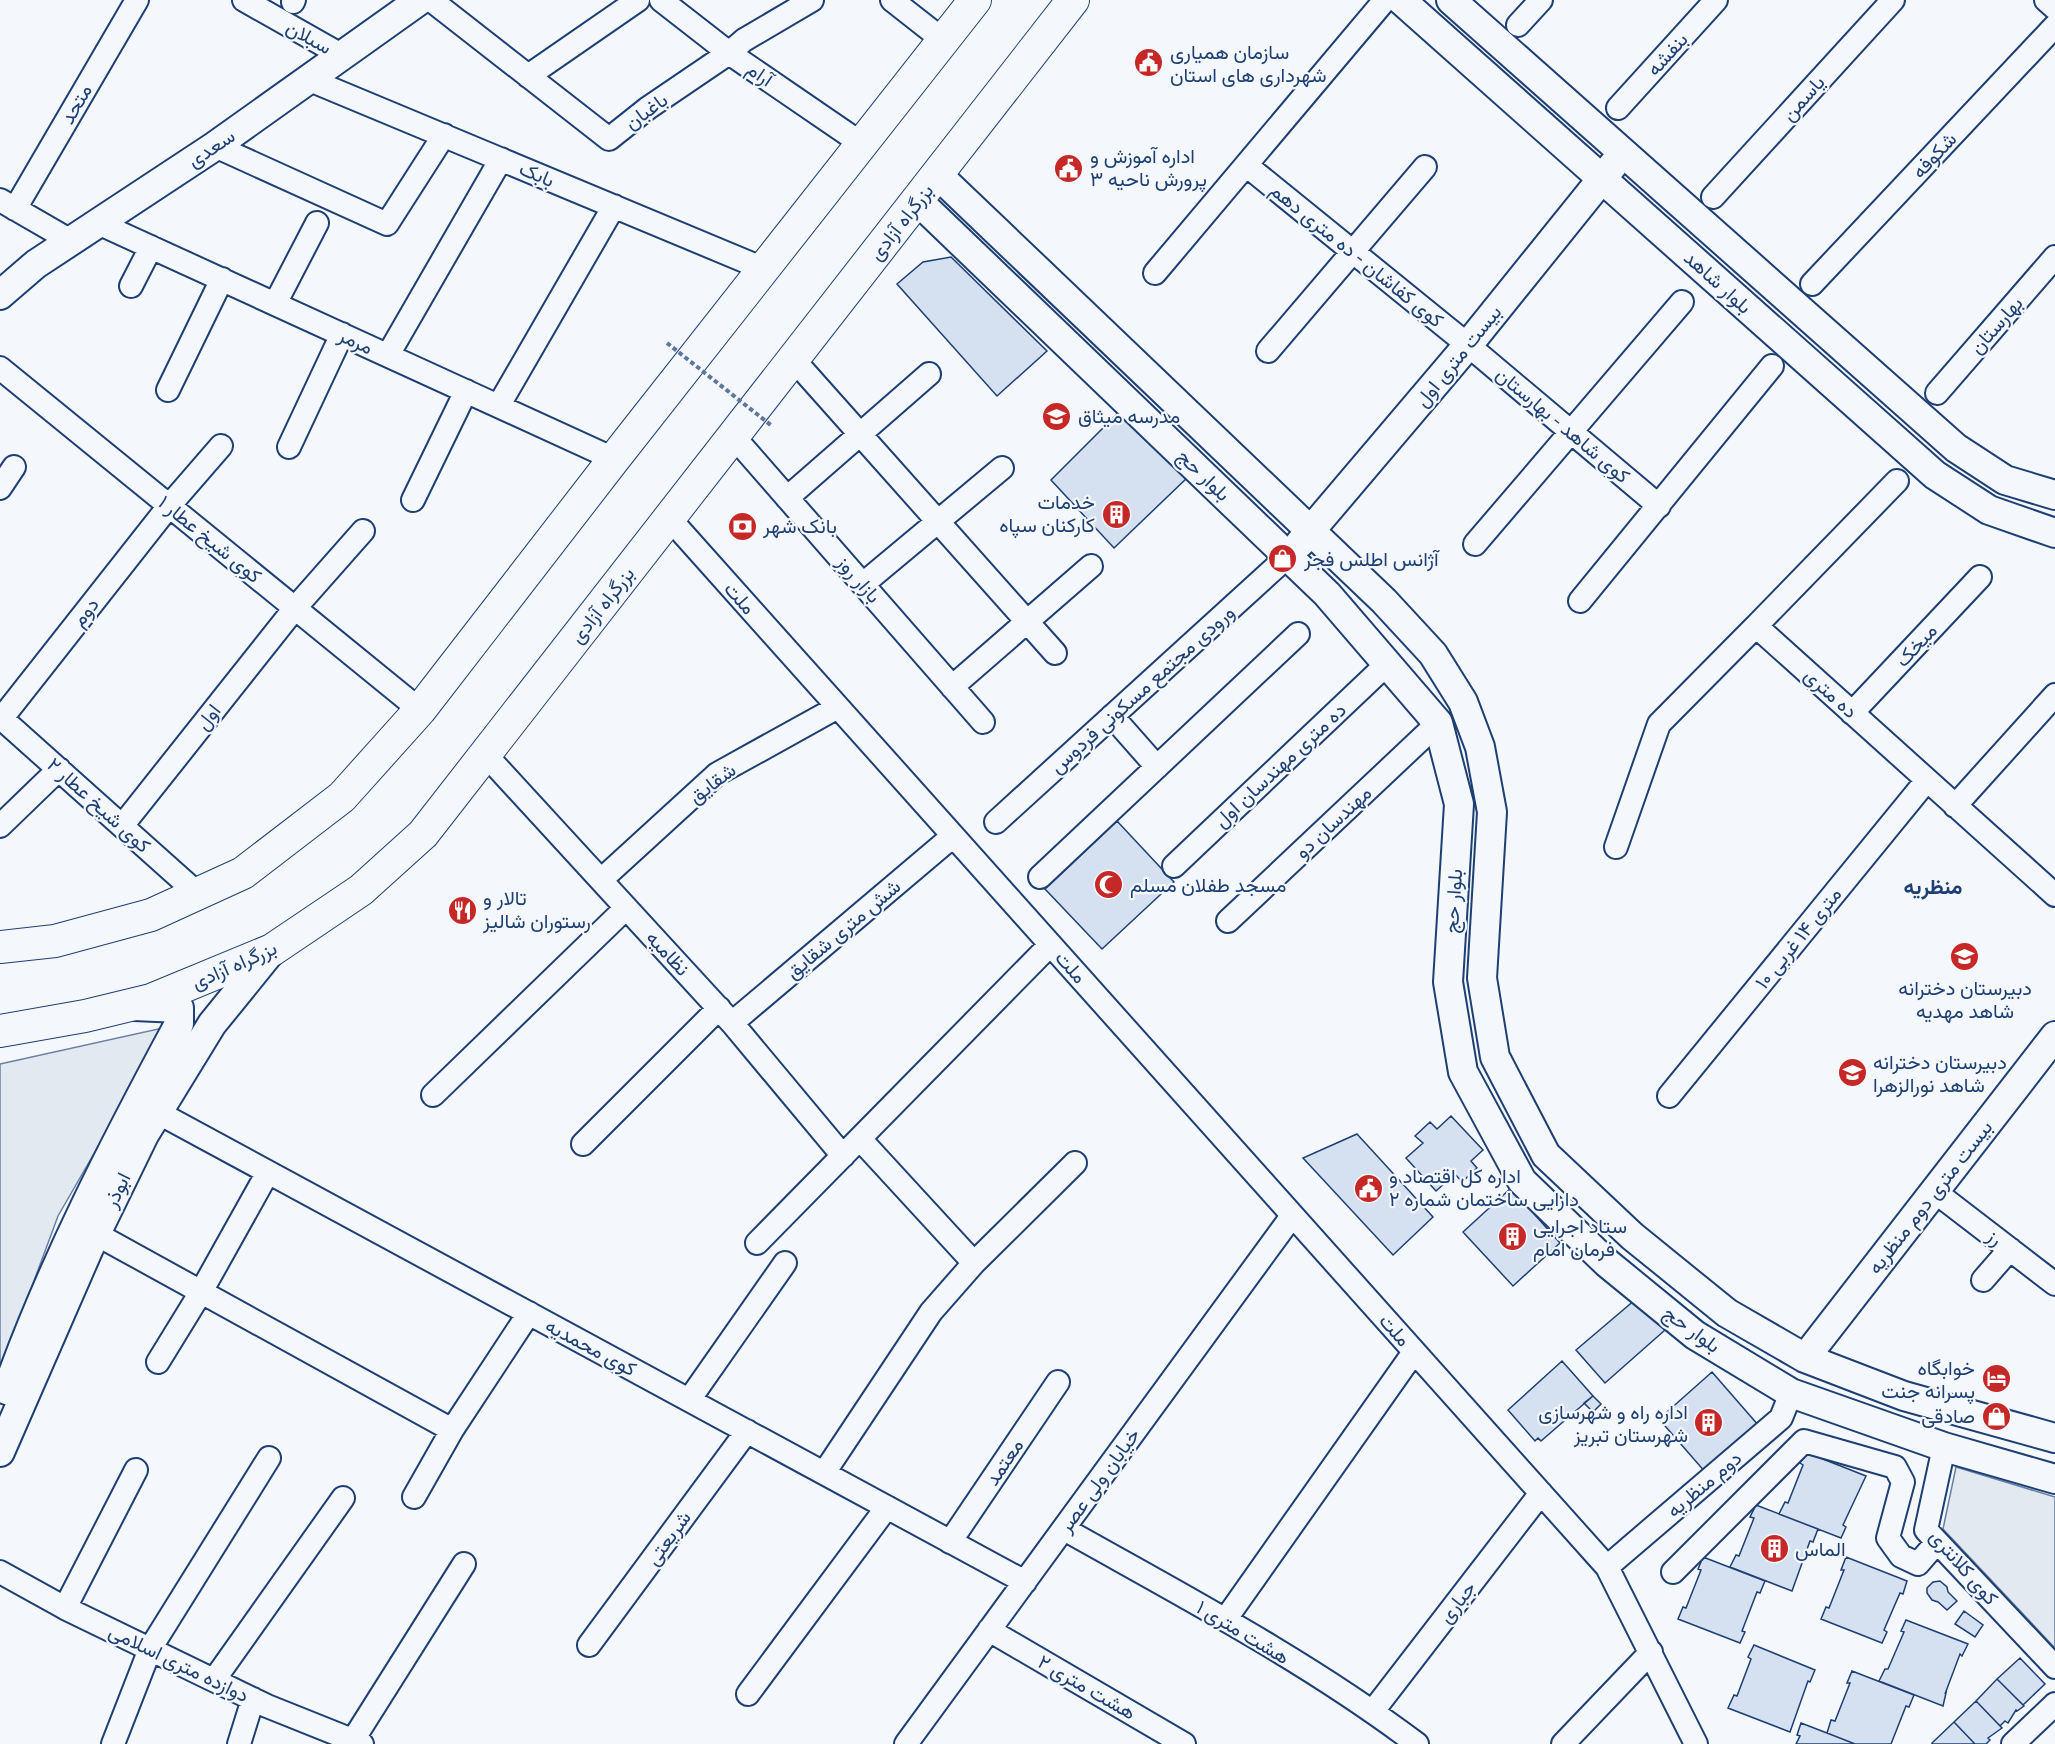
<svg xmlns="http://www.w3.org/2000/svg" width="2055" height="1744" viewBox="0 0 2055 1744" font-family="Karla,Vazirmatn,sans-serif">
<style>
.green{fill:#e3e9f0;stroke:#687fa3;stroke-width:1.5}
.building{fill:#d5e0f0;stroke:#1d3f73;stroke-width:1.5}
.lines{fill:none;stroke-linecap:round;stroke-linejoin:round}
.minor-casing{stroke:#1d3f73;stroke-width:26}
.major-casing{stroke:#1d3f73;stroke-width:32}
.highway-casing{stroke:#1d3f73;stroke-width:34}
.minor{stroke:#f4f7fb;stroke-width:22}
.major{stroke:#f4f7fb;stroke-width:28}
.highway{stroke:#f4f7fb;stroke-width:32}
.path-bridge{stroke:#5e769c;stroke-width:4;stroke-dasharray:4.5 3;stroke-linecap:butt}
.labels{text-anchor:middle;stroke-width:4.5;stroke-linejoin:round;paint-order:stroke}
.street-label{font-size:20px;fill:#1d3f73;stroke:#f4f7fb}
.poi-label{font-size:20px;fill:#1d3f73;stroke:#f4f7fb;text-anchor:start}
.neighbourhood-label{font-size:21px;font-weight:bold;fill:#1d3f73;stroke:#f4f7fb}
</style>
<rect width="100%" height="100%" fill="#f4f7fb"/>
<path class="green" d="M167 1027 58 1216 0 1373V1064Z
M1956 1467 2055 1497V1648L1943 1529Z"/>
<path class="building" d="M951 257 1047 351 997 396 897 284 923 262Z
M1119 412 1189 476 1114 548 1051 480Z
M1117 821 1174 882 1102 949 1045 889Z
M1451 1116 1483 1150 1471 1161 1477 1168 1462 1182 1455 1174 1436 1191 1406 1158 1423 1143 1415 1136 1430 1122 1437 1129Z
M1357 1134 1433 1217 1393 1255 1303 1158Z
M1511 1188 1560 1243 1513 1286 1463 1232Z
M1636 1299 1665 1330 1605 1383 1576 1350Z
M1562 1361 1593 1396 1541 1441 1538 1438 1535 1441 1508 1410Z
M1712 1372 1759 1426 1706 1473 1659 1419Z
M1593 1396 1601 1404 1593 1412 1584 1403Z
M1805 1452 1866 1476 1843 1525 1846 1527 1841 1538 1779 1514 1785 1502 1788 1503 1803 1465 1800 1463Z
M1756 1505 1818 1529 1813 1542 1810 1541 1792 1591 1730 1567 1736 1555 1739 1556 1754 1518 1750 1517Z
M1703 1557 1765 1581 1760 1593 1757 1592 1742 1631 1745 1632 1740 1643 1678 1619 1683 1607 1686 1608 1701 1570 1698 1569Z
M1846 1557 1907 1581 1903 1594 1900 1593 1884 1630 1887 1632 1882 1643 1821 1619 1826 1607 1829 1608 1844 1570H1841Z
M1940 1581 1947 1587 1948 1592 1957 1601 1947 1610 1938 1602 1932 1600 1927 1593V1588L1933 1582Z
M1964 1611 1983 1625 1975 1637 1955 1624Z
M1906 1620 1968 1644 1962 1656 1960 1654 1945 1694 1946 1693 1943 1706 1879 1681 1885 1669H1888L1904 1632 1901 1631Z
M1754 1645 1815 1670 1810 1682 1808 1681 1790 1732 1728 1708 1734 1695 1737 1696 1751 1659 1748 1657Z
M2020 1658 2045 1684 2023 1705 1997 1679Z
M1852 1671 1914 1695 1909 1707 1906 1706 1891 1744H1855L1827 1733 1831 1720 1835 1721 1850 1683H1847Z
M1997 1679 2024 1706 2017 1711 2016 1710 2008 1723 2005 1721 2000 1726 1976 1701Z
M1976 1701 2002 1728 1988 1738 1990 1740 1986 1744H1975L1954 1722Z
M1954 1722 1975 1744H1932V1743Z
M1801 1723 1827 1733 1855 1744H1796L1800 1736 1797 1735Z"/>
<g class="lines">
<defs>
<path id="minor" d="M244 0 343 56
M431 0 609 139 648 108 729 53 744 40 812 0
M661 0 729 53 862 144
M892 0 943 40
M2046 0 2055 8
M293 2 294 0
M1518 25 1541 0
M528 76 638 0
M310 80 764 269
M1618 108 1716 0
M215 146 387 224 444 135
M1246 165 1468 345 1659 506
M1713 197 1893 0
M0 200 71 241
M15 209 137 0
M98 223 614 459
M1155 273 1385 0
M1812 284 2055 26
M131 286 151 247
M275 304 317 223
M1268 351 1425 167
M388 355 501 159
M794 360 1055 653
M0 368 420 710
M168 390 222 279
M1937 393 2055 257
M499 405 614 206
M734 437 983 722
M289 447 342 334
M1897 481 1756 626 2055 895
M0 488 14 467
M787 498 929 374
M413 500 466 391
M670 519 1607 1567 1696 1744
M1475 544 1682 302
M863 584 1002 468
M1580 601 1772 366
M952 687 1091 566
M1852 713 1980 577
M1112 716 1157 767
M0 717 198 894
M2 718 169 506 221 446
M485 754 732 1023 843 1156
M1955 806 2055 695
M996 822 1288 556
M0 826 59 769
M122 826 295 608 363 531
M1616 847 1659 724 1756 626
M1174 866 1387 664
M1040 877 1298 634
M601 880 717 774 838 707
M1228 921 1438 723
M732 1023 953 836
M433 1095 626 908
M1669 1096 1927 780
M157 1112 1025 1582
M860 1139 974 1263
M583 1144 719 1008
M1934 1191 2055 1284
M96 1234 452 1430
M757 1243 1050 945
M1983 1280 2010 1249
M158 1362 201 1292 268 1172
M689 1400 785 1263
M1944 1447 1926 1530 2055 1667
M824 1473 931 1312 974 1263 1075 1163
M414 1497 452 1430 529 1313
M1064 1529C1183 1596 1307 1661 1417 1744
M950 1542 1058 1382
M1607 1567 1781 1418 1791 1393
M0 1572 65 1608 267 1706 362 1744
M1673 1572 1804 1441 1895 1467 1903 1482 1888 1538 1901 1556 1918 1564 1937 1542
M65 1608 136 1470
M1225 1620 1414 1352
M989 1630 1184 1744
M589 1645 747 1431
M214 1680 343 1498
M748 1694 887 1507
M1373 1711 1541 1493
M353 1740 464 1564
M113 1744 150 1649 269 1458
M239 1744 253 1699
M906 1744 1292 1216
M1563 1744 1651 1652
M2013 1744 2055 1704"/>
<path id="major" d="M1401 0 1935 475 1989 510 2055 533
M1451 0 1956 448 2005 480 2055 495
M938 175 1384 601 1433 654 1463 702 1480 747 1492 812 1482 978 1495 1057 1546 1155 1632 1236 1727 1313 1805 1358 1904 1396 2055 1438
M918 201 1327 594 1438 723 1459 804 1448 982 1463 1072 1522 1181 1607 1263 1695 1335 1791 1393 1944 1447 2055 1479
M0 295 36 264 215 146 420 0
M1300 543 1468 345 1613 165
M1805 1358 2055 1036
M7 1390C53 1262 115 1143 179 1024V1008L134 1006
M0 1452 89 1248 144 1135 212 1024 272 950"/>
<path id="highway" d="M0 947 55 941 151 915 243 873 342 797 420 710 614 459 975 0
M0 1031 85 1016 151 1000 272 950 361 890 423 834 1073 0"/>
</defs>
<use href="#minor" class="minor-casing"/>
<use href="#major" class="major-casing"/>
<use href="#highway" class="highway-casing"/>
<use href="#minor" class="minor"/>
<use href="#major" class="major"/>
<use href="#highway" class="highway"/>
<path class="path-bridge" d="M667 343 772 426"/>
</g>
<defs>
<symbol id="civic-disc" viewBox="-11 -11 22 22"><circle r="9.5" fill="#c62828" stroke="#f4f7fb"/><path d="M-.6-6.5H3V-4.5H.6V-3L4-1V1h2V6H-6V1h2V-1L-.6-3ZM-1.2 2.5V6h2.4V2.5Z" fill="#fff"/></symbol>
<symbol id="school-disc" viewBox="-11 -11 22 22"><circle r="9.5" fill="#c62828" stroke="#f4f7fb"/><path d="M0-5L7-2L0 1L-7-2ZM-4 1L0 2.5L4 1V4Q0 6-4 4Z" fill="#fff"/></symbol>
<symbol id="building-disc" viewBox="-11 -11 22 22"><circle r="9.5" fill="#c62828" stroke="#f4f7fb"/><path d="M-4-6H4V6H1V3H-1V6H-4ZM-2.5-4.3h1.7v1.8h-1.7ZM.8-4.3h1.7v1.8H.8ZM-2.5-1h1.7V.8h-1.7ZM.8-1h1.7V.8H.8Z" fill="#fff"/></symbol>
<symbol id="bank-disc" viewBox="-11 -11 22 22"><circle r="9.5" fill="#c62828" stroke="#f4f7fb"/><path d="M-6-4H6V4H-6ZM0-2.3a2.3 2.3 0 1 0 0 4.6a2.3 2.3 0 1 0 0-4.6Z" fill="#fff"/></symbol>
<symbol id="shop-disc" viewBox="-11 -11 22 22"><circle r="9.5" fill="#c62828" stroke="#f4f7fb"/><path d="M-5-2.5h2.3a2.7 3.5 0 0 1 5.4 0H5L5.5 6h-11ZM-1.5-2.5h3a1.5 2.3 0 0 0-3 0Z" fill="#fff"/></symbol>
<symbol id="mosque-disc" viewBox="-11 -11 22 22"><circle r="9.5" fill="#c62828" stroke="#f4f7fb"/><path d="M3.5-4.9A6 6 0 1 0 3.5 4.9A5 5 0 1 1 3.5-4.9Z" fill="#fff"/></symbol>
<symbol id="restaurant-disc" viewBox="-11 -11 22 22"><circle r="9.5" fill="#c62828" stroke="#f4f7fb"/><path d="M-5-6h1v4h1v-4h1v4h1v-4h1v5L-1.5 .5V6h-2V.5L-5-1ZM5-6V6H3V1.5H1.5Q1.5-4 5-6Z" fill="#fff"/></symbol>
<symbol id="hotel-disc" viewBox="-11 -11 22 22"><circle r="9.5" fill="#c62828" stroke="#f4f7fb"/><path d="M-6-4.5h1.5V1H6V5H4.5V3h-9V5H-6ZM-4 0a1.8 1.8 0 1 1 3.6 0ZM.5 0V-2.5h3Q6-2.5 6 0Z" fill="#fff"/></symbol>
</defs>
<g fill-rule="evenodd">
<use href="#civic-disc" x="1132" y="46" width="33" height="33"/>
<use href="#civic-disc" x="1052" y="152" width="33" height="33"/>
<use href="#school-disc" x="1040" y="400" width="33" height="33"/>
<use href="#building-disc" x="1100" y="498" width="33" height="33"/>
<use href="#bank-disc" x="726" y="510" width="33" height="33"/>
<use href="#shop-disc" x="1266" y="542" width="33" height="33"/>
<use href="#mosque-disc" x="1092" y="868" width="33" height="33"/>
<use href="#restaurant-disc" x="446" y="894" width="33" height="33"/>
<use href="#school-disc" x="1948" y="940" width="33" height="33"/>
<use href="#school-disc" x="1836" y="1056" width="33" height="33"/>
<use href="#civic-disc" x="1352" y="1172" width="33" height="33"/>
<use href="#building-disc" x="1496" y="1220" width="33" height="33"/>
<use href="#hotel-disc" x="1980" y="1362" width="33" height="33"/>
<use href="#shop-disc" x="1980" y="1400" width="33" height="33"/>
<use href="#building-disc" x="1692" y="1406" width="33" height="33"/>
<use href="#building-disc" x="1758" y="1532" width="33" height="33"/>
</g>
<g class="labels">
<g class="street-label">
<text transform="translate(309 37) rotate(29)" y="7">سبلان</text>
<text transform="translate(1667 54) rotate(-48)" y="7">بنفشه</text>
<text transform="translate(760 74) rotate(34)" y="7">آرام</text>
<text transform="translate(1803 98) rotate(-48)" y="7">یاسمن</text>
<text transform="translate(76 104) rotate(-60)" y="7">متحد</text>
<text transform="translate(646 111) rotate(-36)" y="7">باغبان</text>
<text transform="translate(211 148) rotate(-34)" y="7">سعدی</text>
<text transform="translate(1934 155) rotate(-47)" y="7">شکوفه</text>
<text transform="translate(537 174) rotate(23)" y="7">بابک</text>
<text transform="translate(901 222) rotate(-52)" y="7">بزرگراه آزادی</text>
<text transform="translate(1357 255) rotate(39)" y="7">کوی کفاشان - ده متری دهم</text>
<text transform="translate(1718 282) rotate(42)" y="7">بلوار شاهد</text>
<text transform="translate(1996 325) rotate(-49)" y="7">بهارستان</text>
<text transform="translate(356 341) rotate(25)" y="7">مرمر</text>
<text transform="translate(1458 356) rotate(-51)" y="7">بیست متری اول</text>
<text transform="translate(1563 425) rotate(40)" y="7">کوی شاهد - بهارستان</text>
<text transform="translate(1204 475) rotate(44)" y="7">بلوار حج</text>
<text transform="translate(210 539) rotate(39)" y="7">کوی شیخ عطار ۱</text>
<text transform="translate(859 579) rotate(49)" y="7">بازار روز</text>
<text transform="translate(740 598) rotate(48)" y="7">ملت</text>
<text transform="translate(602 605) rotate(-52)" y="7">بزرگراه آزادی</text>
<text transform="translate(85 612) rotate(-52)" y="7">دوم</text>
<text transform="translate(1916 645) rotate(-47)" y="7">میخک</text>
<text transform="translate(1142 689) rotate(-42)" y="7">ورودی مجتمع مسکونی فردوس</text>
<text transform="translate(1831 693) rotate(42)" y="7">ده متری</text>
<text transform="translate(208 717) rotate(-52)" y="7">اول</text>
<text transform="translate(1280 765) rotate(-43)" y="7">ده متری مهندسان اول</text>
<text transform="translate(712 783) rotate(-37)" y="7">شقایق</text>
<text transform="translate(99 805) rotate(42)" y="7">کوی شیخ عطار ۲</text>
<text transform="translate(1333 822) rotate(-43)" y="7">مهندسان دو</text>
<text transform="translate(1453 901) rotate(-86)" y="7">بلوار حج</text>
<text transform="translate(843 929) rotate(-40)" y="7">شش متری شقایق</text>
<text transform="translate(1798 938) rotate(-51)" y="7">۱۰ متری ۱۴ غربی</text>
<text transform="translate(668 953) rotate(47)" y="7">نظامیه</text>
<text transform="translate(234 965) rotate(-24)" y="7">بزرگراه آزادی</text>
<text transform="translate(1071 967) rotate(48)" y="7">ملت</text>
<text transform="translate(117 1190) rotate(-64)" y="7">ابوذر</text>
<text transform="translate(1930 1197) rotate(-52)" y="7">بیست متری دوم منظریه</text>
<text transform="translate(1995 1237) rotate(37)" y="7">رز</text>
<text transform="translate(1692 1329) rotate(36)" y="7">بلوار حج</text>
<text transform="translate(1395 1330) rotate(48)" y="7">ملت</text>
<text transform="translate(591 1347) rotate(28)" y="7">کوی محمدیه</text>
<text transform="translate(1004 1462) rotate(-56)" y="7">معتمد</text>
<text transform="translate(1099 1480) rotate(-54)" y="7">خیابان ولی عصر</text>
<text transform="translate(1704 1484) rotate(-40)" y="7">دوم منظریه</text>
<text transform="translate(668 1538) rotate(-54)" y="7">شریعتی</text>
<text transform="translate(1964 1567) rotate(49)" y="7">کوی کلانتری</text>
<text transform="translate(1457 1602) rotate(-52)" y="7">جباری</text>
<text transform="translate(1243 1632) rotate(31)" y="7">هشت متری ۱</text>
<text transform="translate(179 1663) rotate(26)" y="7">دوازده متری اسلامی</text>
<text transform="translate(1087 1687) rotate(30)" y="7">هشت متری ۲</text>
</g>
<g class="poi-label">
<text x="1170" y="59">سازمان همیاری<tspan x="1170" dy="23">شهرداری های استان</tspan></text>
<text x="1090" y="163">اداره آموزش و<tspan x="1090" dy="23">پرورش ناحیه ۳</tspan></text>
<text x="1078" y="423">مدرسه میثاق</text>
<text x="1095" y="509" text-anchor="end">خدمات<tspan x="1095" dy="23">کارکنان سپاه</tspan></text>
<text x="763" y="533">بانک شهر</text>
<text x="1304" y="566">آژانس اطلس فجر</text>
<text x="1130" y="892">مسجد طفلان مسلم</text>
<text x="483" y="905">تالار و<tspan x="483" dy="23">رستوران شالیز</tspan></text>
<text x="1965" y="995" text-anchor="middle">دبیرستان دخترانه<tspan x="1965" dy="23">شاهد مهدیه</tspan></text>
<text x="1873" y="1069">دبیرستان دخترانه<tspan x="1873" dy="23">شاهد نورالزهرا</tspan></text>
<text x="1389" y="1183">اداره کل اقتصاد و<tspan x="1389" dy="23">دارایی ساختمان شماره ۲</tspan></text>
<text x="1533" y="1233">ستاد اجرایی<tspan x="1533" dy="23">فرمان امام</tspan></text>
<text x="1975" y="1375" text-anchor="end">خوابگاه<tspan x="1975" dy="23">پسرانه جنت</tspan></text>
<text x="1688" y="1419" text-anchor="end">اداره راه و شهرسازی<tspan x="1688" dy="23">شهرستان تبریز</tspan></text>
<text x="1975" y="1423" text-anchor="end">صادقی</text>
<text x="1795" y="1556">الماس</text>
</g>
<g class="neighbourhood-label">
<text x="1933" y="894">منظریه</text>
</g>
</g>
</svg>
